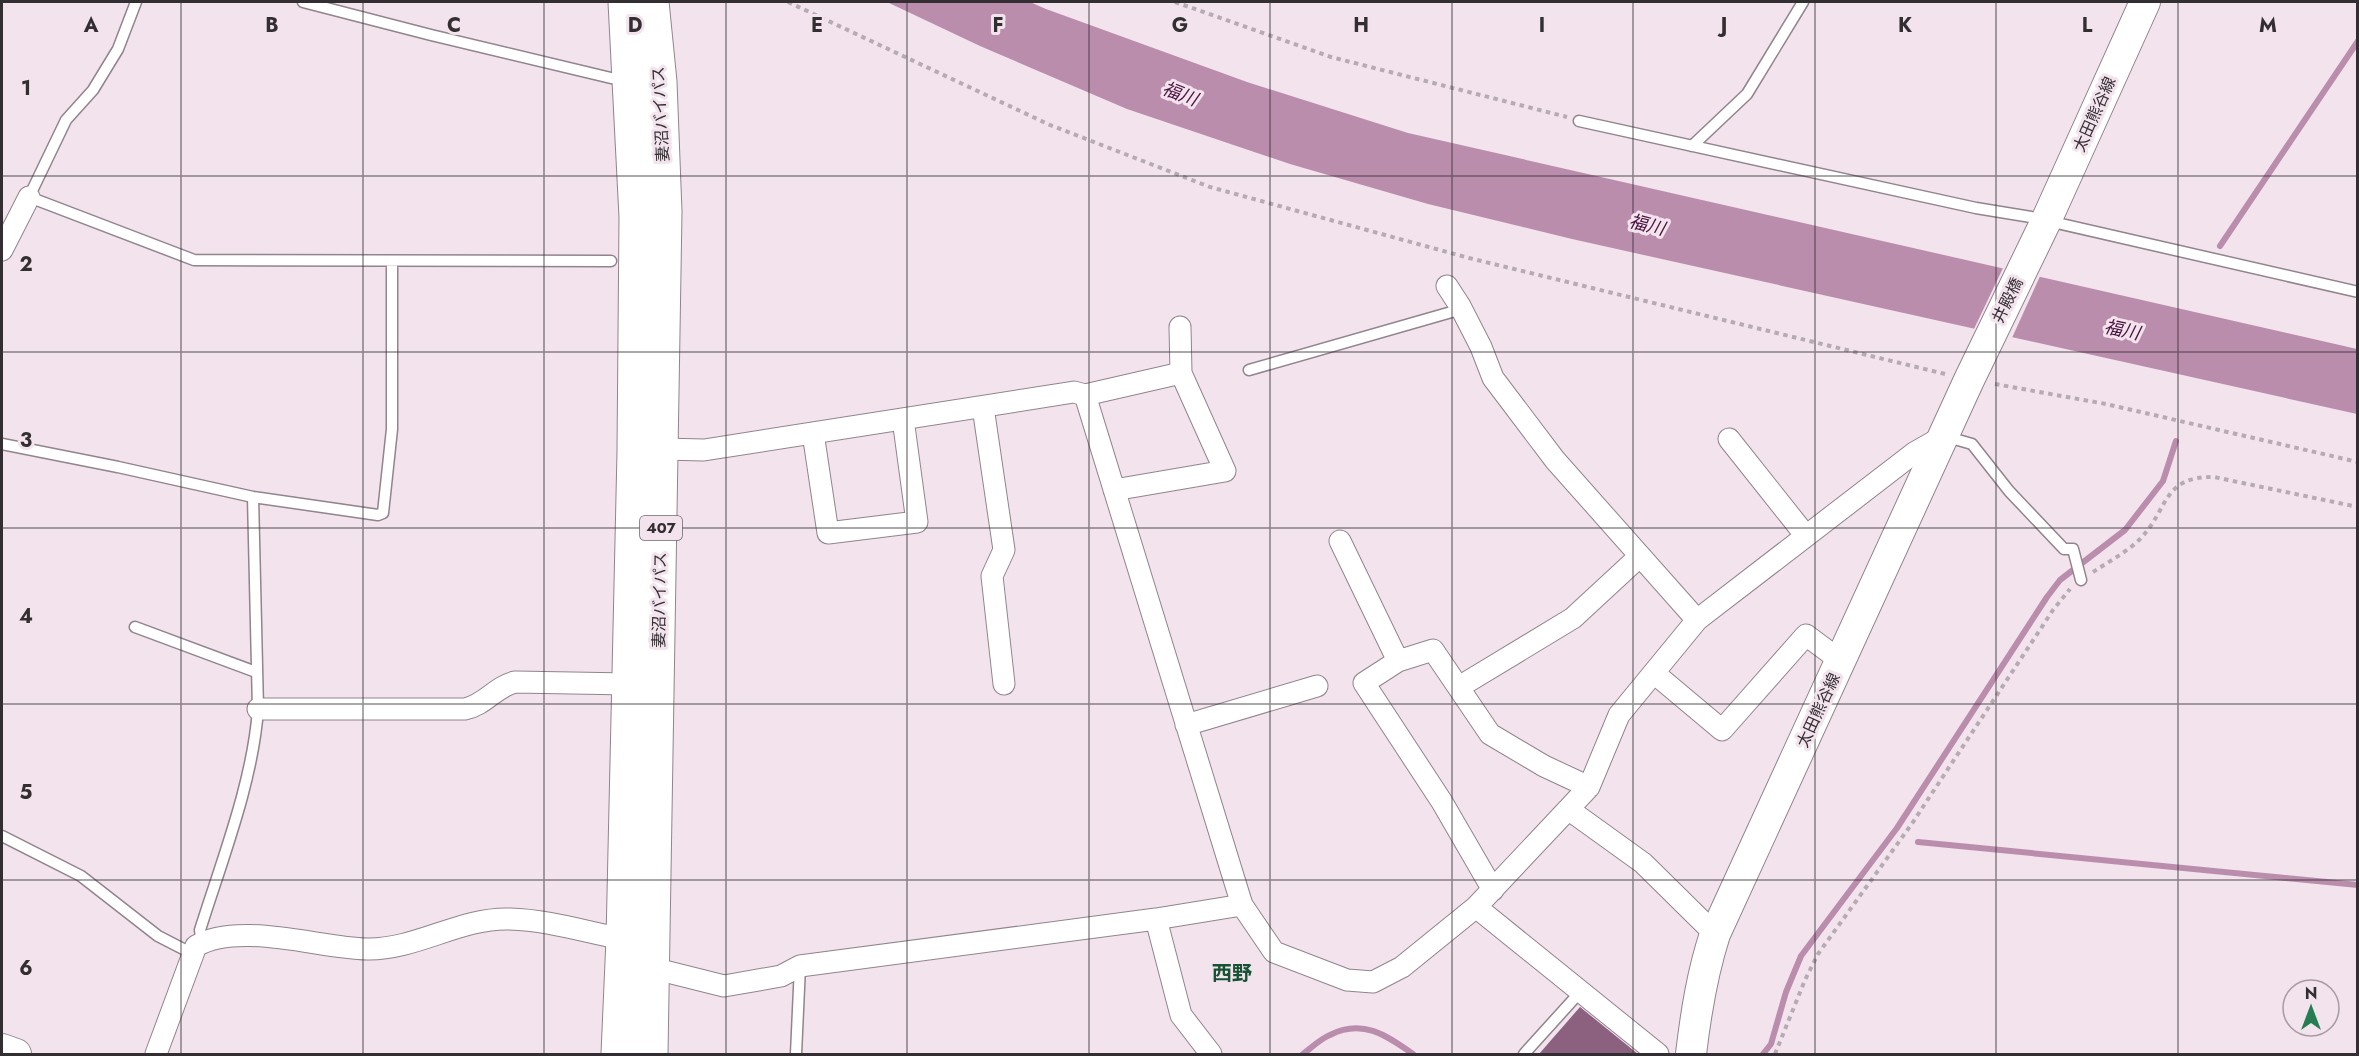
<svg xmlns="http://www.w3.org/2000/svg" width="2359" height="1056" viewBox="0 0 2359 1056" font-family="Jost,'Noto Sans JP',sans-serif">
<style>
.water{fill:#ba8dad}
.pier{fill:#f2e3ed}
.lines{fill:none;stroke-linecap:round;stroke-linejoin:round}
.stream{stroke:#ba8dad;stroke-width:6}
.building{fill:#8b617f}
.lane-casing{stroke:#91848d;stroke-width:13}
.street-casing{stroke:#91848d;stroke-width:23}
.secondary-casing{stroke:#91848d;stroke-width:32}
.highway-casing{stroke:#91848d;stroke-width:35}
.path{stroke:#b7abb3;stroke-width:4;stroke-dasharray:4.5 4.5;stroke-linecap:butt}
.lane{stroke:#fff;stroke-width:10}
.street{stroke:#fff;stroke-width:21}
.secondary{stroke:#fff;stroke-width:30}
.highway{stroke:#fff;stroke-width:33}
.grid{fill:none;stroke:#332e32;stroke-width:1.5;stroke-opacity:0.55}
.labels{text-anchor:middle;stroke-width:6;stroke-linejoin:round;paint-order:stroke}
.shield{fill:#f2e3ed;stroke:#6c646a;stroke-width:1.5}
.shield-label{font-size:15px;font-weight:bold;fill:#332e32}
.street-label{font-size:16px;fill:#332e32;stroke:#f2e3ed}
.water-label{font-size:18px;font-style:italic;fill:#49123e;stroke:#f2e3ed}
.quarter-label{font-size:20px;font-weight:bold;fill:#165234;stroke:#f2e3ed}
.grid-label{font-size:20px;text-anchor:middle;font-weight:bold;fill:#332e32;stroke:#f2e3ed;stroke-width:6;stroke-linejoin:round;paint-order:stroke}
</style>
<rect width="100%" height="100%" fill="#f2e3ed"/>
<path class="water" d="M887 2H1030L1046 9 1247 82 1408 133 2357 349V414L1572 239 1428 204 1290 164 1127 109 980 46Z"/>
<path class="pier" d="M2004 266 2041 274 2011 340 1973 331Z"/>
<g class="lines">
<path class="stream" d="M2220 246 2358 41
M1918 842 2358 885
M1303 1054C1311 1048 1320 1039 1330 1035 1363 1018 1387 1036 1413 1054
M1763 1054 1771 1044 1786 992 1801 956 1897 828 2047 597 2060 580 2125 530 2163 481 2176 441"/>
</g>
<path class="building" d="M1580 1007 1638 1054H1539Z"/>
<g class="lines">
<defs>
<path id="lane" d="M136 2 118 49 93 90 66 120 29 197 194 260 611 261
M303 2 431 35 611 78 626 79
M1579 121 1976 208 2031 217 2358 292
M1692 146 1747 94 1803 2
M1249 370 1462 309
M1944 436 1972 444 2009 491 2064 549H2073L2081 580
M2 444 118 467 253 497 378 515 383 513 392 429V262
M135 627 256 672
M2 836 81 876 158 936 193 954
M202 943 200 930C222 860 253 781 258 709L253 497
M796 1054 800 966
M1524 1054 1581 991"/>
<path id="street" d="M2 250 29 197
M1447 286 1460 306 1481 347 1493 378 1555 460 1697 620
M1085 395 1181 373
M983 407 1004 550 992 576 1004 684
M813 433 828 533 917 522 903 419
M1729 439 1806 536
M662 449 704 450 1074 392 1085 395 1242 905 1274 952 1347 980 1373 982 1402 967 1476 907 1589 787 1619 715 1697 620 1914 453 1944 436
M1114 490 1225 471 1181 373 1180 327
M1340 541 1398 661 1433 650 1490 734 1544 766 1589 787
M1398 661 1364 683 1442 802 1493 890
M1654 673 1722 730 1806 635 1841 661
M1459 687 1573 618 1640 556
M258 709H465C485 705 495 687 515 682L629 684
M1186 725 1317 686
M1568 809 1643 863 1715 934
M1476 907 1658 1054
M1156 919 1181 1015 1211 1054
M652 968 724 986 781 976 800 966 1156 919 1242 905
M156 1054 196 946C239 921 319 948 367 949 416 950 461 917 510 919 548 920 586 932 623 939"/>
<path id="secondary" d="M2 1049 16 1054
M1691 1054C1696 1012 1702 974 1715 934L1969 380 2046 221 2145 2"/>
<path id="highway" d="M618 1054 623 939 634 452 636 217 625 2
M651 1054 665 212 660 82 652 2"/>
</defs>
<use href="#lane" class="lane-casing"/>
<use href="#street" class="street-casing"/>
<use href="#secondary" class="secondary-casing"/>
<use href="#highway" class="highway-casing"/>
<path class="path" d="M788 2 1050 125 1210 187 1469 258 1945 374
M1175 2 1331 57 1567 117
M1995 384 2106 404 2358 462
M2093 572C2108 562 2127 552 2140 539 2169 509 2162 476 2214 477L2358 507
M1775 1054 1805 980 1818 954 1911 825 2053 610 2070 589"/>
<use href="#lane" class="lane"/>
<use href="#street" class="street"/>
<use href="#secondary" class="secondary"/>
<use href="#highway" class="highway"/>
</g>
<path class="grid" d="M181 2V1054M363 2V1054M544 2V1054M726 2V1054M907 2V1054M1089 2V1054M1270 2V1054M1452 2V1054M1633 2V1054M1815 2V1054M1996 2V1054M2178 2V1054M2 176H2358M2 352H2358M2 528H2358M2 704H2358M2 880H2358"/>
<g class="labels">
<rect class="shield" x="640" y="516" width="42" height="24" rx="4.5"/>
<g class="shield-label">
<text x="661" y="533">407</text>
</g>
<g class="street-label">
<text transform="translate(660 114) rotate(-93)" y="6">妻沼バイパス</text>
<text transform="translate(2094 114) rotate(-66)" y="6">太田熊谷線</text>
<text transform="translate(2007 300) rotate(-64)" y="6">井殿橋</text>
<text transform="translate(659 600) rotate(-89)" y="6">妻沼バイパス</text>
<text transform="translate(1818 710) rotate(-65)" y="6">太田熊谷線</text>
</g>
<g class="water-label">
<text transform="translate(1180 94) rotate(21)" y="6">福川</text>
<text transform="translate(1647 225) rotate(14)" y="6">福川</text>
<text transform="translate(2122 330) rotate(12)" y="6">福川</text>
</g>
<g class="quarter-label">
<text x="1232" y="980">西野</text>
</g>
</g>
<g class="grid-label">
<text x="91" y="32">A</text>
<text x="272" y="32">B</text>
<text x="454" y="32">C</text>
<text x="635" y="32">D</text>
<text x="817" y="32">E</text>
<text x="998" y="32">F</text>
<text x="1180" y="32">G</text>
<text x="1361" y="32">H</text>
<text x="1542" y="32">I</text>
<text x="1724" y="32">J</text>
<text x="1905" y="32">K</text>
<text x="2087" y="32">L</text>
<text x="2268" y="32">M</text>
<text x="26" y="95">1</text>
<text x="26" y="271">2</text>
<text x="26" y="447">3</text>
<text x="26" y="623">4</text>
<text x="26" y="799">5</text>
<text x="26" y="975">6</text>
</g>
<rect width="2359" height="1056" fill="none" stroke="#332e32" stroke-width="6"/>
<g transform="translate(2311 1008)"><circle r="28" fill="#f2e3ed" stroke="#a69ba2" stroke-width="1.5"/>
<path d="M0-4.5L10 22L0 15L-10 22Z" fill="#267d51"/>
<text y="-9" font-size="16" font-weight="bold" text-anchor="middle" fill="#332e32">N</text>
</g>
</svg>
